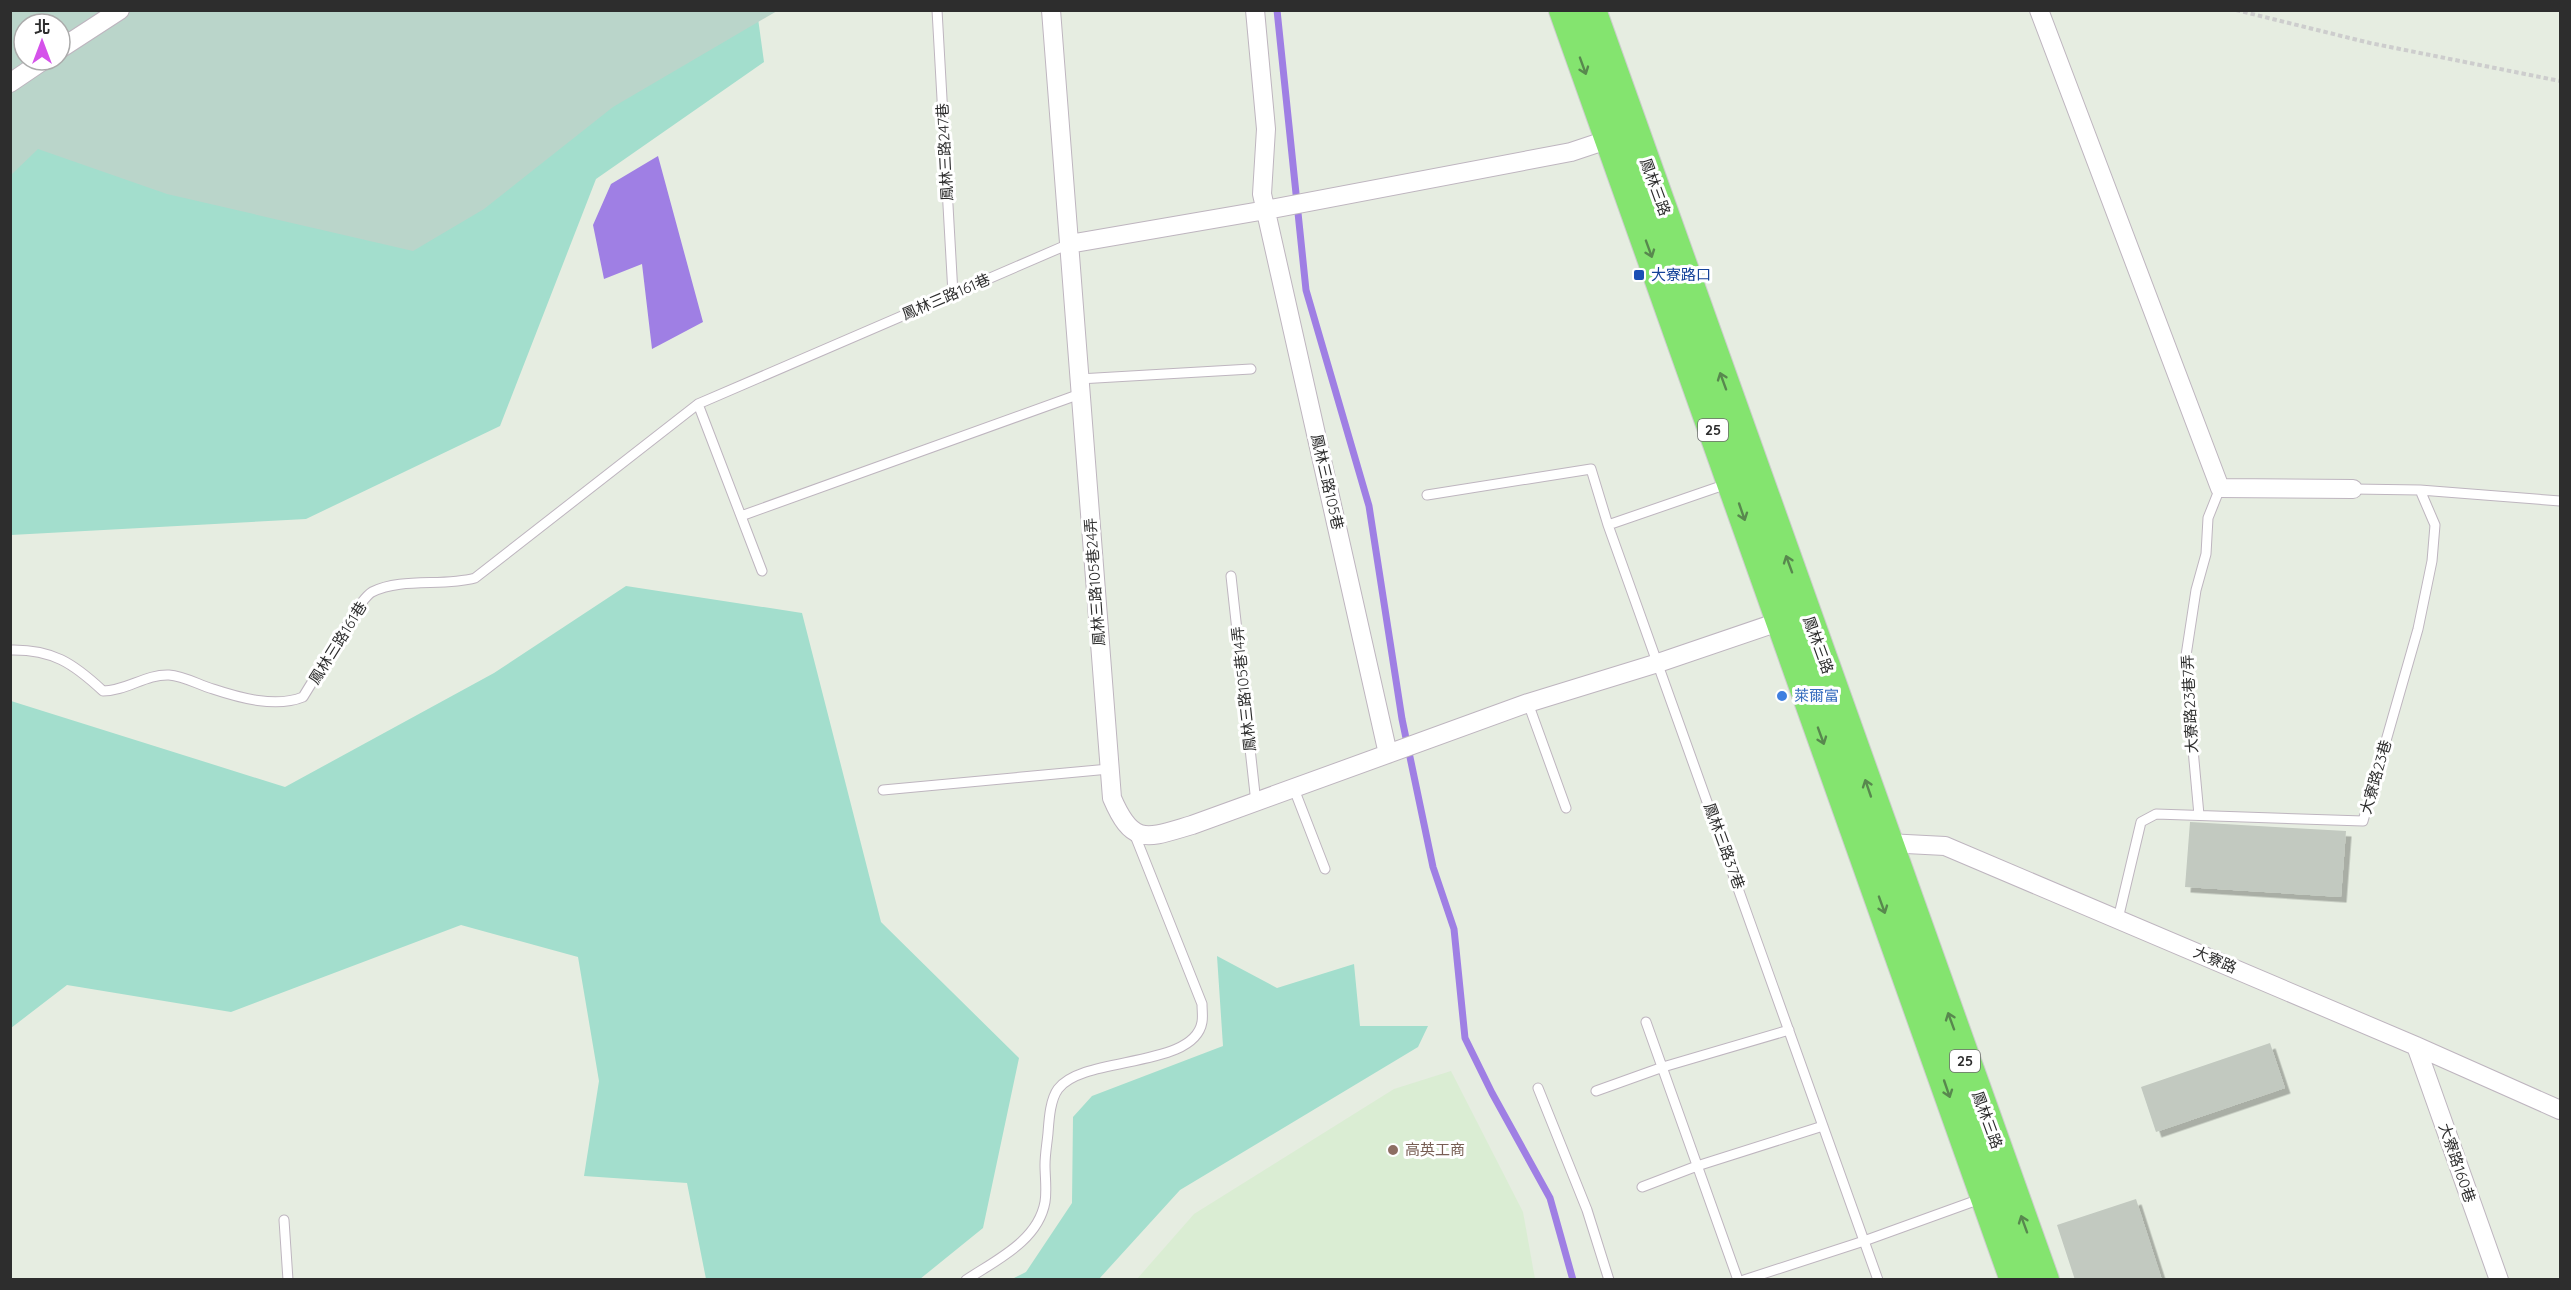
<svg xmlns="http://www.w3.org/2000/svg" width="2571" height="1290" viewBox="0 0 2571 1290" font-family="Quicksand,'Noto Sans TC',sans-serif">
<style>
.education{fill:#daedd3}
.green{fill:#a3decd}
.cemetery{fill:#bad5ca;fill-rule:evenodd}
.water{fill:#9f7fe4}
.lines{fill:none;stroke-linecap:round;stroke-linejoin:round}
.stream{stroke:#9f7fe4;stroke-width:7}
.building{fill:#c2c9c0;filter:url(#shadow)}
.lane-casing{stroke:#beb5bf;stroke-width:11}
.street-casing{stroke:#beb5bf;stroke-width:20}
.primary-casing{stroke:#cdcdcd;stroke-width:32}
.path{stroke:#cdcdcd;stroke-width:4;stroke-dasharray:4.5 3;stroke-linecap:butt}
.lane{stroke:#fff;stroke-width:9}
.street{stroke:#fff;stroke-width:18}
.primary{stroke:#84e46f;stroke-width:30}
.oneway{stroke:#58884e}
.transit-dot{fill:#1a4fb4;stroke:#fff;stroke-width:2}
.shop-dot{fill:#3f7fe0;stroke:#fff;stroke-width:2}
.education-dot{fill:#8d6e63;stroke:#fff;stroke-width:2}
.labels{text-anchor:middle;stroke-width:6;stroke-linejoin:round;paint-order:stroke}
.shield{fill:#fff;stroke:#6c6c6c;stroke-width:1.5}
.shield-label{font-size:14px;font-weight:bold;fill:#2d2d2d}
.street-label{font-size:15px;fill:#2d2d2d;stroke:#fff}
.transit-label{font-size:15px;fill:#164399;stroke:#fff;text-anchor:start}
.shop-label{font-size:15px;fill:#366cbe;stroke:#fff;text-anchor:start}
.education-label{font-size:15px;fill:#785e54;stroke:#fff;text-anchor:start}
</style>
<defs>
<filter id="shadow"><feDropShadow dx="5.5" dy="5.5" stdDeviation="0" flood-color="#0004"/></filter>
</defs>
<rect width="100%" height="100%" fill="#e6ede1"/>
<path class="education" d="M1451 1071 1523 1212 1535 1279H1137L1194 1214 1394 1089Z"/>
<path class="green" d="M757 11 764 62 596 179 500 426 306 519 11 535V136Z
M626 586 802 613 881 922 1019 1058 983 1228 920 1279H706L687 1183 584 1176 599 1081 578 957 461 925 231 1012 67 985 11 1028V701L285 787 494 673Z
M1217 956 1277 988 1354 964 1360 1026H1428L1418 1047 1180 1190 1099 1279H1012L1026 1272 1072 1203 1073 1117 1092 1096 1223 1046Z"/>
<path class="cemetery" d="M11 11H777L613 107 484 209 413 251 167 194 38 149 11 175ZM24 24H60V60H24Z"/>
<path class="water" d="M658 156 703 322 652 349 642 264 604 279 593 225 611 184Z"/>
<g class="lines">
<path class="stream" d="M1277 10 1306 290 1369 506 1402 719 1433 867 1454 929 1465 1038 1492 1093 1550 1198 1573 1280"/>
</g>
<path class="building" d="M2190 822 2346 831 2341 897 2185 887Z
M2270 1043 2285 1088 2156 1132 2141 1087Z
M2136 1199 2162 1280H2075L2057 1225Z"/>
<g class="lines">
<defs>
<path id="lane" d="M937 10 953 294
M1079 379 1251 369
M698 404 762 571
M2353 489 2420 490 2560 501
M1427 495 1591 469 1608 525 1878 1280
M741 516 1080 394
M1608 525 1727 484
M1231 576 1256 803
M10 650C52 649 73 663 103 691 126 691 146 674 169 675 184 676 199 685 213 689 240 698 276 708 303 697L359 606C363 601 367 595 372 592 402 577 443 587 475 578L698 404 1069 244
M1528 703 1566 808
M1294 789 1325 869
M883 790 1109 769
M2199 815 2185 662 2196 590 2206 554 2208 518 2220 488
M2118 919 2141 822 2156 814 2363 821 2418 629 2432 561 2435 525 2420 490
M1646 1022 1738 1280
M1538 1088 1587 1210 1609 1280
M1596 1091 1663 1067 1789 1030
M1642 1187 1697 1166 1823 1126
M284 1220 288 1280
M966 1280C996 1260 1038 1241 1045 1202 1047 1190 1045 1177 1045 1165 1045 1154 1047 1144 1048 1133 1049 1120 1050 1100 1058 1089 1083 1055 1194 1069 1202 1022 1203 1017 1202 1010 1202 1004L1134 833
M1744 1280 1864 1241 1983 1198"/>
<path id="street" d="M1051 10 1112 798C1133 847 1147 838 1192 825L1528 703 1658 663 1790 618
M1255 10 1266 129 1262 194 1388 754
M2039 10 2220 488 2353 489
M60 49 120 10
M10 83 44 60
M1069 244 1266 210 1571 152 1619 136
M1881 845 1887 843 1945 846 2416 1046 2560 1110
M2416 1046 2499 1280"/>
<path id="primary" d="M1564 10 2015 1280
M1591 10 2044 1280"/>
</defs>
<use href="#lane" class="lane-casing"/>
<use href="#street" class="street-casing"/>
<use href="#primary" class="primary-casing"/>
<path class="path" d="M2236 10 2370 43 2560 81"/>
<use href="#lane" class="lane"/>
<use href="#street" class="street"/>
<use href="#primary" class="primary"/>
</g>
<defs><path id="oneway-shaft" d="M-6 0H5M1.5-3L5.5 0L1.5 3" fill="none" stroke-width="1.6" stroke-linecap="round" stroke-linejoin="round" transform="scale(1.5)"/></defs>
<g class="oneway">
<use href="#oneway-shaft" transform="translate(1583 66) rotate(70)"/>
<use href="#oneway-shaft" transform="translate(1649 249) rotate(70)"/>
<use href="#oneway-shaft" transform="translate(1723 381) rotate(-110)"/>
<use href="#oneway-shaft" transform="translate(1742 512) rotate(71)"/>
<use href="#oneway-shaft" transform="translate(1789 564) rotate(-110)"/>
<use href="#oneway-shaft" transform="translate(1821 736) rotate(70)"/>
<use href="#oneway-shaft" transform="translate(1868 788) rotate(-109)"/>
<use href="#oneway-shaft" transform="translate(1882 905) rotate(70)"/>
<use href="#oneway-shaft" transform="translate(1951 1021) rotate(-110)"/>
<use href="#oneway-shaft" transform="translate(1947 1089) rotate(71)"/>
<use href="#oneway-shaft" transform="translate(2024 1224) rotate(-110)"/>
</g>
<rect class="transit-dot" x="1633" y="269" width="12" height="12" rx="3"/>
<circle class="shop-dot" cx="1782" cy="696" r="6"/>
<circle class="education-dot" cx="1393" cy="1150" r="6"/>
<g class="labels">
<g class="shield">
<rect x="1698" y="419" width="30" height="22" rx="4.5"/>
<rect x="1950" y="1050" width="30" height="22" rx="4.5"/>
</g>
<g class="shield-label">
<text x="1713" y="435">25</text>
<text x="1965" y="1066">25</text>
</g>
<g class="street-label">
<text transform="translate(945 152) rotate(-93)" y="5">鳳林三路247巷</text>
<text transform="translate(1655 187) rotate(70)" y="5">鳳林三路</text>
<text transform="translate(946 297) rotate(-23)" y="5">鳳林三路161巷</text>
<text transform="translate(1327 482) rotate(77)" y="5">鳳林三路105巷</text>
<text transform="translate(1095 582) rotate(-94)" y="5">鳳林三路105巷24弄</text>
<text transform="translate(338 643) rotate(-58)" y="5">鳳林三路161巷</text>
<text transform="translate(1818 645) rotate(70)" y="5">鳳林三路</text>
<text transform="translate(1244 689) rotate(-96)" y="5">鳳林三路105巷14弄</text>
<text transform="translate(2190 704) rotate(-93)" y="5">大寮路23巷7弄</text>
<text transform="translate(2376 777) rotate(-74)" y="5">大寮路23巷</text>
<text transform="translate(1724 846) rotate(70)" y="5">鳳林三路37巷</text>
<text transform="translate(2215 960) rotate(23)" y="5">大寮路</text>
<text transform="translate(1987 1120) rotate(70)" y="5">鳳林三路</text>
<text transform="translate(2457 1163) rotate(71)" y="5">大寮路160巷</text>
</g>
<g class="transit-label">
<text x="1651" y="280">大寮路口</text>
</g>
<g class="shop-label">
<text x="1794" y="701">萊爾富</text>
</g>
<g class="education-label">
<text x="1405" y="1155">高英工商</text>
</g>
</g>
<rect width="2571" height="1290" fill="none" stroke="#2d2d2d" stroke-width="24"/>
<g transform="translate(42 42)"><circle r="28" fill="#ffffff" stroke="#ababab" stroke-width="1.5"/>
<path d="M0-4.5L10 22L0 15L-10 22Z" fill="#d552ea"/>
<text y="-9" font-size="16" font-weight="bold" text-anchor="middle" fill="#2d2d2d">北</text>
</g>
</svg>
